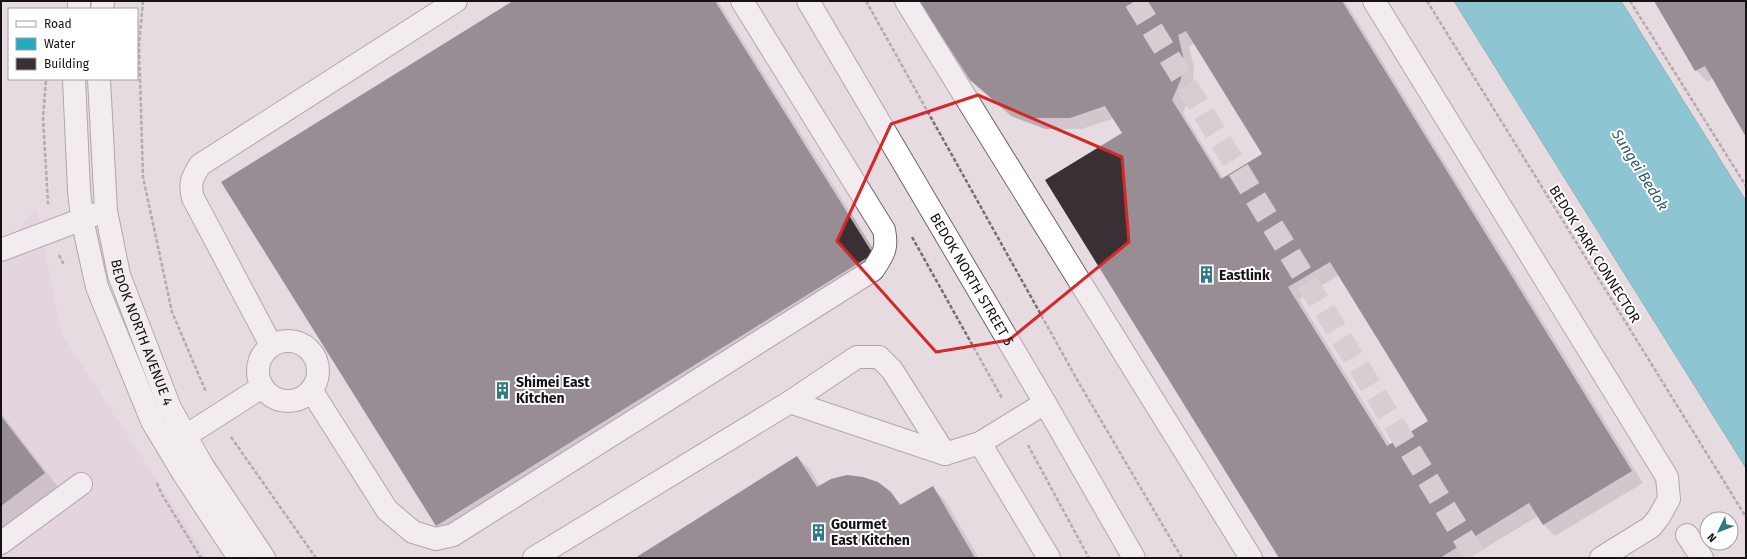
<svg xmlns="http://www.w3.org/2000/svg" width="1747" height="559" viewBox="0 0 1747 559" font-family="'Fira Sans',sans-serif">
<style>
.built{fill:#dfccd7}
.water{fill:#22acbe;stroke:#1e7e8b}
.shadow{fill:#0003;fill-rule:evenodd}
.building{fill:#393036;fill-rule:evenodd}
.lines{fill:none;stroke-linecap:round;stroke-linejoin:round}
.minor-tunnel{stroke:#c8bdc3;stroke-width:22;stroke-dasharray:22 11;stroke-linecap:butt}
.minor-casing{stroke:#71666d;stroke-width:24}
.path{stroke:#776f74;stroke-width:2.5;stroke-dasharray:4 2;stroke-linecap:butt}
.minor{stroke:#fff;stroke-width:22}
.marked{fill:none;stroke:#d62828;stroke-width:3;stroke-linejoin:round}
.labels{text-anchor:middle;stroke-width:4;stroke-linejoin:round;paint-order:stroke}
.street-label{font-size:14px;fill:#151114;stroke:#fff}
.poi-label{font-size:14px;font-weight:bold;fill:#151114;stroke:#fff;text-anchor:start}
.water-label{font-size:15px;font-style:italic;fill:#2b5e66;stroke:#fff}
</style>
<rect width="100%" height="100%" fill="#e7dbe2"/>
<path class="built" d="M36 207 62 334 207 558H1V254Z"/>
<path class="water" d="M1454 1H1621L1746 201V468Z"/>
<path class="shadow" d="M515 1H718L884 266 449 536 437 525Z
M920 1H1345L1643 483 1555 536 1544 525 1538 516 1469 558H1280L1123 133 1114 118 1082 129H1045L1011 116 970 80ZM1195 43 1264 154 1224 179 1183 113 1192 90 1194 68 1189 47ZM1339 275 1430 421 1390 445 1299 299Z
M1656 1H1746V135L1713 78 1707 82 1696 70Z
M1 413 58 487 1 531Z
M797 457 809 468 820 486 890 493 902 505 933 488 944 499 979 558H637Z"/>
<path class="building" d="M513 1H715L873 254 436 526 221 182Z
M919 1H1342L1632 471 1543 525 1529 503 1440 558H1279L1045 180 1122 133 1105 106 1070 118H1033L998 104 970 80ZM1186 31 1262 154 1221 179 1172 100 1181 79 1183 56 1178 35ZM1330 262 1428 421 1387 446 1288 287Z
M1654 1H1746V137L1705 66 1695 71Z
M1 416 45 473 1 506Z
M797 456 817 487 831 479 847 475 863 477 878 482 891 492 900 505 933 486 975 558H635Z"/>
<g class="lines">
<path class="minor-tunnel" d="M1135 1 1476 558"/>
<defs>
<g id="minor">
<path id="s1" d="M808 1 1045 403 1134 558"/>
<path d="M906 1 1251 558"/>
<path d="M1374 1 1667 477 1669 499 1659 517 1651 527 1601 558"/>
<path d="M79 9V1"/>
<path d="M102 9 103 1"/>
<path d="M74 79 79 190 82 219 97 287 152 421 185 476 239 558"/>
<path id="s2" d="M99 79 106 211 119 275 170 408 202 465 264 558"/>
<path d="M1 250 96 214"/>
<circle cx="288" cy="371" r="30"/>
<path d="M271 345 193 198C189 183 192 178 200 165L456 1"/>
<path d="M311 390 387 510 413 532 436 539 453 535 873 270C883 255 888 249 884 230L742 1"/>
<path d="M790 402 945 454 980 443 1045 403"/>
<path d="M980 443 1049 558"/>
<path d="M173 444 262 387"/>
<path d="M1687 535 1702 558"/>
<path d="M1 543 81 484"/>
<path d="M534 558 790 402 857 357H879L892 370 945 454"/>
</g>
</defs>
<use href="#minor" class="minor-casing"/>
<path class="path" d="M143 1 139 45 143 177 172 312 206 392
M866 1 1079 383 1182 558
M1427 1 1746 517
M1630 1 1746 186
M46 81 43 117 48 204
M912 237 1002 398
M59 255 64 265
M231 437 316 558
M1028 445 1089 558
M157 483 161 493 201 558"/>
<use href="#minor" class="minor"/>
</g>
<path d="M0 0H1747V559H0ZM978 95 1122 157 1129 242 1009 340 936 352 837 241 891 124Z" fill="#e7dbe2" fill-opacity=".55" fill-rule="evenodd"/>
<path class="marked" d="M978 95 1122 157 1129 242 1009 340 936 352 837 241 891 124Z"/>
<defs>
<symbol id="building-bare" viewBox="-9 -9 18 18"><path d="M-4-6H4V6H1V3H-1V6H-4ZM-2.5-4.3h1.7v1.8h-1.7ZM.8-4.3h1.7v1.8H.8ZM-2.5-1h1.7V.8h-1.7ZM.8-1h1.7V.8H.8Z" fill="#317983" stroke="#fff" stroke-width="2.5" paint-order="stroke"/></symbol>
</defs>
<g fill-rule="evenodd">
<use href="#building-bare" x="1194" y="262" width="25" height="25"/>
<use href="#building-bare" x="490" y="378" width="25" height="25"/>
<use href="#building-bare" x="806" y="520" width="25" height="25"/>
</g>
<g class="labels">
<g class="street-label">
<text transform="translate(1595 254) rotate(58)" y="5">BEDOK PARK CONNECTOR</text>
<text dy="5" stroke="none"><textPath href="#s1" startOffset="323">BEDOK NORTH STREET 5</textPath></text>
<text dy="5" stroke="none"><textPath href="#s2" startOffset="259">BEDOK NORTH AVENUE 4</textPath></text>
</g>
<g class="poi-label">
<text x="1219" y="280">Eastlink</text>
<text x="516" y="387">Shimei East<tspan x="516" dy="16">Kitchen</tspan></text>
<text x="831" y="529">Gourmet<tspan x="831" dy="16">East Kitchen</tspan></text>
</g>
<g class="water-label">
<text transform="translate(1640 170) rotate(58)" y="5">Sungei Bedok</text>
</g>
</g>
<rect width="1747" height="559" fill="none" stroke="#151114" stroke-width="4"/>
<rect x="8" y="8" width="130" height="72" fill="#ffffff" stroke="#a1a0a1"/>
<rect x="16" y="21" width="20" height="6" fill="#ffffff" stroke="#a1a0a1"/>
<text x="44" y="28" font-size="12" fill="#151114">Road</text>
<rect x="16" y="38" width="20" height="12" fill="#22acbe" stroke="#a1a0a1"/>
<text x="44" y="48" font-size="12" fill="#151114">Water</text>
<rect x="16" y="58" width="20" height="12" fill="#393036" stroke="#a1a0a1"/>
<text x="44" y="68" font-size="12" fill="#151114">Building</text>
<g transform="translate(1719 531) rotate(227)"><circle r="19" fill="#ffffff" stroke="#a1a0a1"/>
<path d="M0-3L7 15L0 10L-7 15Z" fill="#317983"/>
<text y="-6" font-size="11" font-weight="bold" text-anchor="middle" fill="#151114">N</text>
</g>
</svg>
